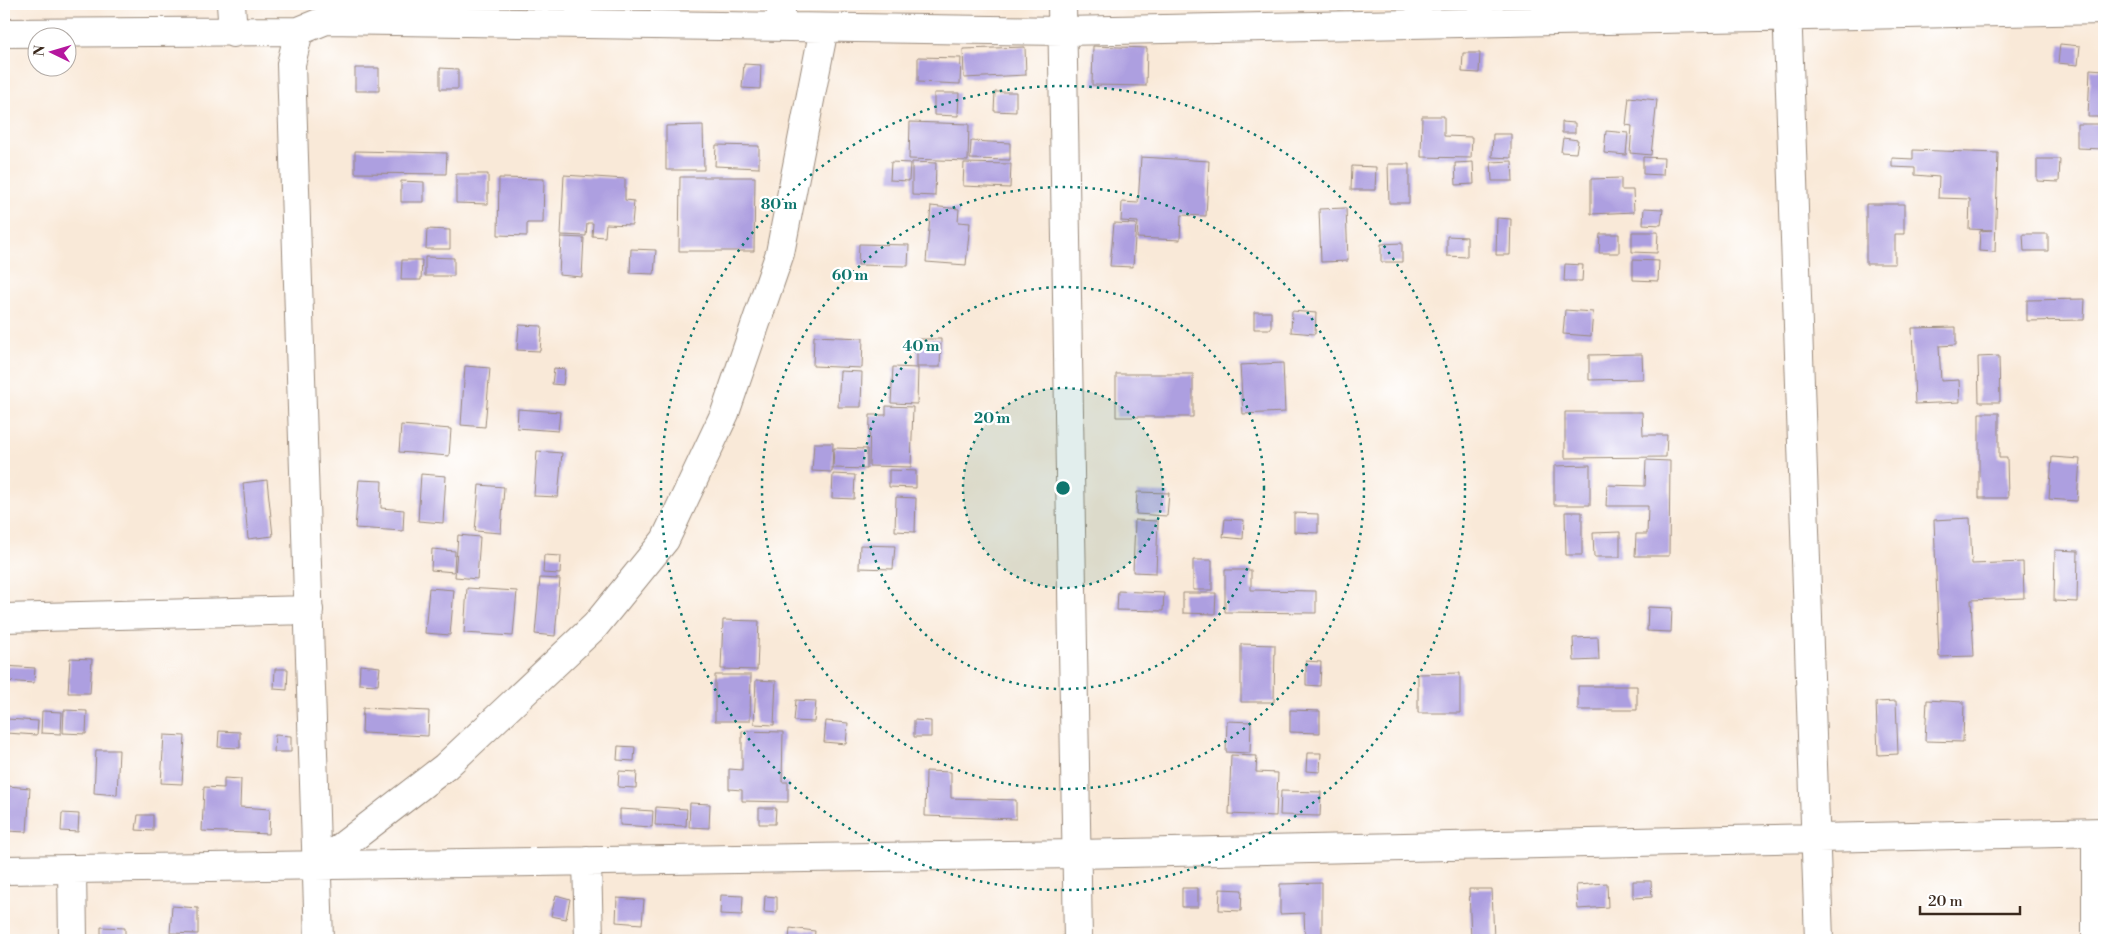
<svg xmlns="http://www.w3.org/2000/svg" width="2108" height="944" viewBox="0 0 2108 944" font-family="'Libre Bodoni',serif">
<style>
.building{fill:#ad9fe0}
.lines{fill:none;stroke-linecap:round;stroke-linejoin:round}
.street-casing{stroke:#9a8a7b;stroke-width:30}
.street{stroke:#fff;stroke-width:28}
.ring{fill:none;stroke:#0f766e;stroke-width:2.5;stroke-dasharray:2.5 5}
.centre{fill:#0f766e;stroke:#fff;stroke-width:2.5}
.ring-label{font-size:15px;text-anchor:middle;font-weight:bold;fill:#0f766e;stroke:#fff;stroke-width:4.5;stroke-linejoin:round;paint-order:stroke}
</style>
<rect width="100%" height="100%" fill="#fff"/>
<filter id="ink" filterUnits="userSpaceOnUse"><feTurbulence type="fractalNoise" baseFrequency=".02" numOctaves="2"/><feDisplacementMap in="SourceGraphic" scale="10" xChannelSelector="R" yChannelSelector="G"/><feConvolveMatrix kernelMatrix="1 2 1 2 8 2 1 2 1" color-interpolation-filters="sRGB"/></filter>
<filter id="wash" filterUnits="userSpaceOnUse"><feTurbulence type="fractalNoise" baseFrequency=".0096" numOctaves="4" result="noise"/><feDisplacementMap in="SourceGraphic" scale="20" xChannelSelector="R" yChannelSelector="G"/><feGaussianBlur stdDeviation="1.12" result="paint"/><feColorMatrix in="noise" values="0 0 0 0 0 0 0 0 0 0 0 0 0 0 0 0 0 1.4 0 .05"/><feComposite in="paint" operator="in"/></filter>
<g filter="url(#wash)">
<rect width="100%" height="100%" fill="#f9e9d8"/>
<g id="blocks">
<path class="building" d="M2060 44 2080 46 2078 65 2058 63Z
M1093 46 1147 48 1146 86 1092 85Z
M1025 47 1026 75 964 78 963 49Z
M1463 53H1480L1479 73 1462 72Z
M918 57 961 58 960 84 918 82Z
M744 64 761 65 760 89 742 88Z
M355 68H379V91H355Z
M440 68 458 69V89H440Z
M2090 69 2104 70V117H2088Z
M995 92H1016V112L994 111Z
M934 93H959L958 116 934 115Z
M1629 97 1657 100 1651 155 1630 153 1632 126 1626 125Z
M1422 116H1444V136L1472 137 1471 158 1421 157Z
M910 122 969 124 968 161 909 159Z
M1562 122 1575 123V133H1562Z
M2077 124H2104V149L2077 148Z
M703 125 704 170H666V126Z
M1606 131 1628 133 1626 155 1604 153Z
M1493 134H1511V158L1492 157Z
M1563 138 1578 140 1576 153 1561 152Z
M971 141 1010 143V160L970 159Z
M716 145 759 146V168L715 166Z
M1913 150 1998 153 1995 252 1979 251 1980 231 1992 230 1969 229 1970 199 1938 198 1939 177 1915 175V168L1892 167V158L1913 159Z
M355 151 447 153 446 174 355 173Z
M1141 157 1209 161 1206 216 1181 215 1180 240 1137 238 1138 222 1121 221 1122 202 1138 203Z
M1643 157 1664 158 1663 175 1643 174Z
M2037 159H2060L2059 182 2037 181Z
M1512 161 1513 181H1492L1491 162Z
M891 162 910 163 909 181 890 180Z
M912 162 936 163 935 196 912 195Z
M1473 162 1474 184 1456 185 1455 163Z
M964 163 1011 164 1010 188 963 186Z
M1388 164H1409V203H1389Z
M1352 166 1376 167 1375 190H1351Z
M456 174H488V204L456 203Z
M564 175 625 179V200L634 201 632 225 606 224 605 237 592 236 593 223H587L586 236 561 235Z
M680 177H755L754 251H679Z
M499 178 544 179 543 223H527V236L498 235Z
M1621 178V190H1633L1634 212 1591 214V179Z
M401 181 424 182V202H401Z
M1866 204H1904V234H1895V264H1866Z
M931 206 959 209 958 222 970 223 966 265 926 262Z
M1346 208 1348 261 1321 262 1319 209Z
M1644 208 1663 209 1661 225 1643 224Z
M1497 218 1511 219 1510 255H1496Z
M1114 223 1136 224 1133 267 1110 266Z
M427 229 450 230V249H426Z
M1632 232H1658L1657 253 1632 252Z
M1600 234H1619V253H1599Z
M2023 234H2048V251H2024Z
M1447 236 1467 237V257L1447 256Z
M561 237 584 238 582 277 559 275Z
M1402 243V262H1381V244Z
M859 244 909 245 908 266 858 265Z
M631 249 656 250 654 274 630 273Z
M425 257 454 258V276H425Z
M402 260H422L421 280H401Z
M1633 260 1659 261 1658 281 1633 280Z
M1565 264 1583 265 1582 281H1564Z
M2085 299 2084 320 2027 321V300Z
M1565 310 1593 312 1591 336 1563 334Z
M1292 311 1316 313 1315 334 1291 332Z
M1254 312H1271V329H1254Z
M519 325 542 326 540 351 517 350Z
M1956 327V345L1939 346 1941 381 1959 380 1960 402 1915 404 1912 328Z
M814 336 863 338 862 368 813 366Z
M917 339H941L940 367H917Z
M1642 354 1643 379 1589 380V355Z
M1999 356 2000 402H1979L1978 357Z
M1283 363 1285 412 1243 414 1240 365Z
M465 366 490 368 485 427 461 425Z
M893 367 918 368 917 404 891 403Z
M554 368 565 369 563 385 552 384Z
M840 371 862 372 861 407H838Z
M1116 374H1193V417H1116Z
M886 406 913 407 911 467 869 466 870 415H886Z
M518 409 560 412 558 431 517 428Z
M1565 412H1642L1643 435H1667L1666 457 1565 458Z
M1979 413H1999V458H2007L2008 498H1979Z
M401 425 451 429 449 456 399 452Z
M814 443H833L832 472 812 471Z
M834 448 867 449V469L833 468Z
M537 451 562 453 558 497 534 496Z
M2052 457 2080 459 2077 501 2049 499Z
M1646 460 1670 461 1669 556H1635L1636 534H1647L1648 506H1606L1607 485 1645 486Z
M1590 465V505H1554V466Z
M889 470 916 471V488L889 487Z
M421 474 446 476 443 523 418 521Z
M833 474 855 475 854 499 832 498Z
M267 480 273 536 248 539 243 483Z
M359 480 382 481 381 508 404 510 403 531 355 528Z
M479 485 504 487 501 533 475 531Z
M1137 492 1169 493 1167 516 1136 514Z
M896 497 916 498 915 532 895 531Z
M1565 512H1582V555H1566Z
M1294 513 1318 514V533L1294 532Z
M1970 518 1972 564 2023 562 2024 598 1971 600 1974 656 1939 657 1934 520Z
M1225 519 1244 520 1243 539 1223 537Z
M1135 520 1158 521 1156 573 1133 572Z
M1620 532V557H1594L1593 533Z
M458 535 480 537 477 579 455 577Z
M860 545 895 546 893 569 859 568Z
M432 549 455 551 454 572 431 570Z
M2055 550 2078 551 2077 602 2054 601Z
M544 555 561 556 560 574 543 573Z
M1193 560H1212V590H1193Z
M1225 570H1251V590L1316 591V613L1225 612Z
M540 578 560 579 555 636 535 634Z
M429 588 454 590 450 635 425 633Z
M467 588 517 591 513 636 464 633Z
M1118 591 1164 593 1163 611 1117 610Z
M1183 593H1216L1215 614 1183 613Z
M1648 607 1672 608 1671 632 1647 631Z
M723 620 759 621 757 670 721 669Z
M1598 637 1599 660 1574 661 1573 638Z
M1241 644 1275 645 1274 702H1241Z
M70 658 92 659 90 693H68Z
M1306 661 1321 662 1320 686 1306 685Z
M360 665 380 667 378 685 359 684Z
M4 666 35 668 34 683 4 681Z
M275 669H288L287 690 274 689Z
M1460 673V713H1418V674Z
M715 675H751L750 721H715Z
M756 680 776 681 774 725 754 724Z
M1578 686H1637V710H1578Z
M796 700 816 701 814 722 794 721Z
M1927 700 1964 702 1963 742 1925 741Z
M1896 701 1898 754 1878 755 1876 702Z
M363 708 429 711 428 736 362 733Z
M64 710 87 711 86 734 63 733Z
M1290 710 1320 711V733L1290 732Z
M42 711 62 712 61 734 41 733Z
M7 719 38 721 37 735 6 733Z
M914 720 931 721V737H914Z
M826 721 848 723 846 744 824 742Z
M1227 721 1251 722 1250 753 1226 752Z
M219 731 240 732V748L218 747Z
M742 731 783 732 782 782H788V802L742 801V790L729 789V769L742 770Z
M164 735 185 736 182 784 161 783Z
M275 735 291 736V752H274Z
M618 746 635 747 634 761 617 760Z
M96 750H119L117 795 94 793Z
M1307 753H1321L1320 772 1306 771Z
M1231 755 1257 756 1256 772 1278 773 1276 816 1229 814Z
M619 771 637 772 636 788 618 787Z
M926 771 951 772V798L1016 800V819L925 816Z
M224 778 241 779 240 807 270 809 269 834 202 831 204 787 224 788Z
M8 786 30 788 27 832 6 831Z
M1281 791 1321 792 1320 816 1280 815Z
M690 803 710 804 709 828 689 827Z
M656 807 687 809 686 826 655 825Z
M759 808H776L775 824H759Z
M620 809 653 811 652 827 620 825Z
M62 813 79 814 78 832 61 831Z
M138 815H153V831L136 830Z
M1633 881H1651L1652 897 1633 898Z
M1322 883V936H1305L1304 913 1280 914V884Z
M1607 883 1608 907 1578 909 1576 885Z
M1182 888H1198V907H1182Z
M1220 889 1242 890 1241 911 1219 910Z
M1469 889H1492L1494 940H1471Z
M556 895 570 899 566 919 551 916Z
M721 895 743 896 742 915 720 914Z
M765 896 777 897V913L764 912Z
M617 898 644 900 642 924 616 922Z
M172 906 198 908V934L170 933Z
M101 927 125 928V940H101Z
M790 928 815 931 814 940H789Z
M442 937H467V940H442Z"/>
</g>
</g>
<g filter="url(#ink)">
<use href="#blocks" fill-opacity="0" stroke="#9a8a7b" stroke-width="1"/>
<g class="lines">
<defs>
<path id="street" d="M231 4 233 33
M781 4V27
M1062 4 1078 940
M1787 4 1819 940
M4 33 299 31
M4 618 309 610
M2096 833V940
M587 861 589 940
M318 865 445 767 595 626 665 540 725 413 780 253 824 28
M72 869 73 940
M4 870 1077 854 2104 832
M319 940 291 64 299 31 326 20 1063 31 2104 10"/>
</defs>
<use href="#street" class="street-casing"/>
<use href="#street" class="street"/>
</g>
</g>
<circle cx="1063" cy="488" r="100" fill="#0f766e" fill-opacity=".12"/>
<g class="ring">
<circle cx="1063" cy="488" r="100"/>
<circle cx="1063" cy="488" r="201"/>
<circle cx="1063" cy="488" r="301"/>
<circle cx="1063" cy="488" r="402"/>
</g>
<circle cx="1063" cy="488" r="8" class="centre"/>
<g class="ring-label">
<text x="779" y="209">80 m</text>
<text x="850" y="280">60 m</text>
<text x="921" y="351">40 m</text>
<text x="992" y="423">20 m</text>
</g>
<rect width="2108" height="944" fill="none" stroke="#fff" stroke-width="20"/>
<g transform="translate(52 52) rotate(275)"><circle r="24" fill="#ffffff" stroke="#b1aaa5"/>
<path d="M0-4L9 19L0 12L-9 19Z" fill="#b5179e"/>
<text y="-8" font-size="14" font-weight="bold" text-anchor="middle" fill="#3b2a1e">N</text>
</g>
<path d="M1920 906v8h100v-8" fill="none" stroke="#3b2a1e" stroke-width="2.5"/>
<text x="1928" y="906" font-size="15" fill="#3b2a1e" stroke="#ffffff" stroke-width="4" paint-order="stroke">20 m</text>
</svg>
